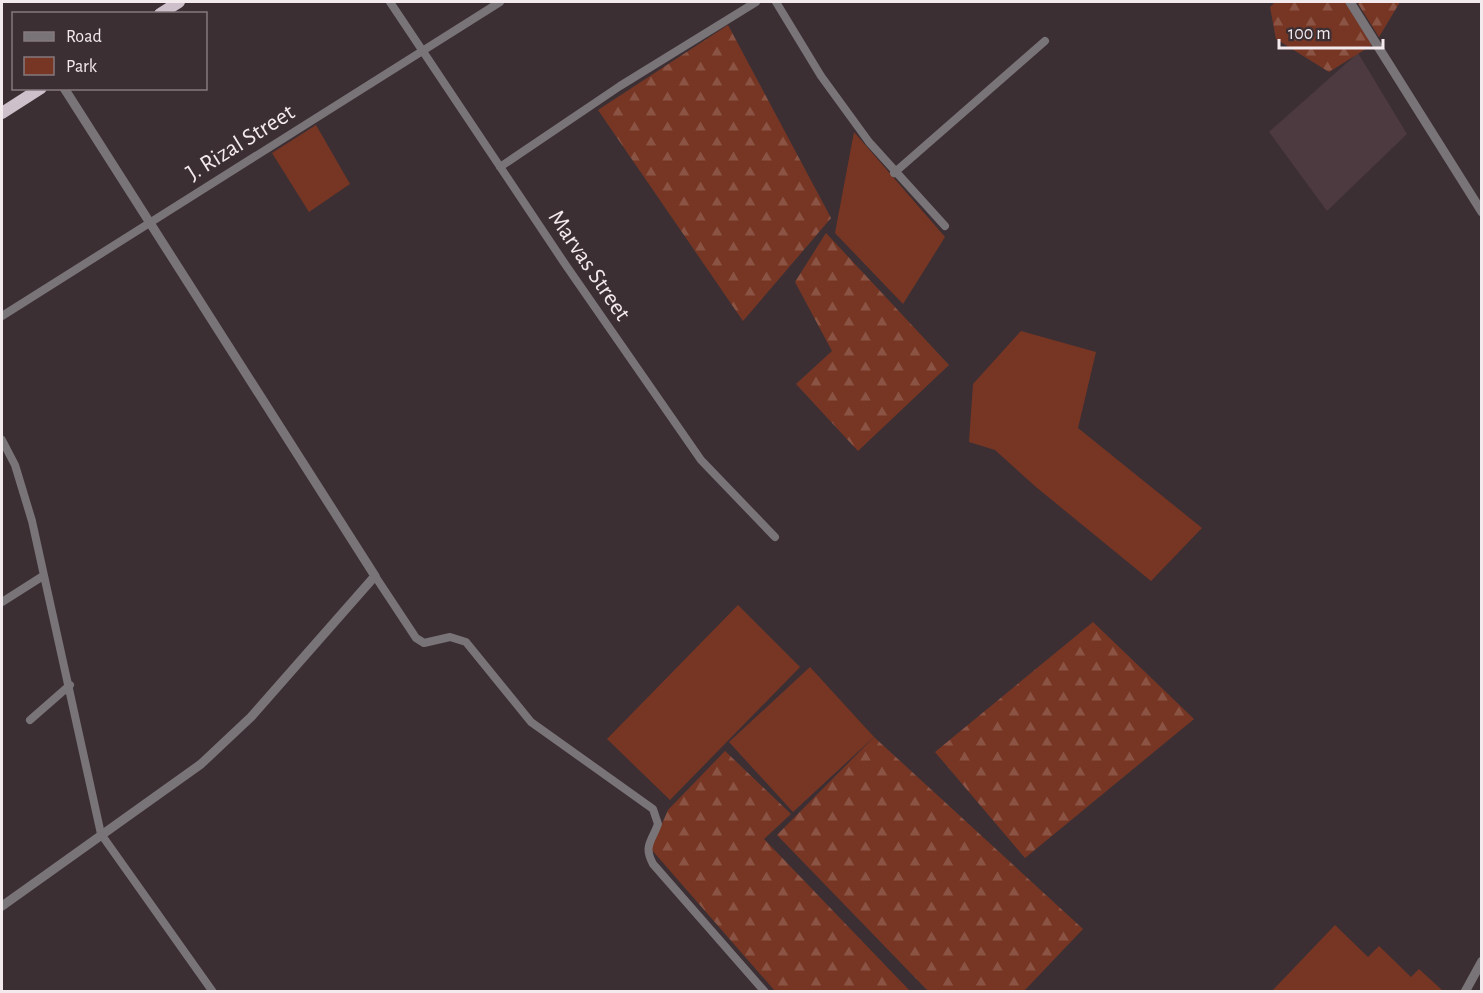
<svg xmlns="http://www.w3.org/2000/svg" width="1483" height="993" viewBox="0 0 1483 993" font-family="'Alegreya Sans',sans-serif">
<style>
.built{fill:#4d3a41}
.green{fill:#773623}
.forest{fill:url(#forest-firs)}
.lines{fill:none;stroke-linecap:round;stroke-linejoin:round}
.minor{stroke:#797478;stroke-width:8}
.tertiary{stroke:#797478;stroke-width:9}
.trunk{stroke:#cdc0ca;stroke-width:12}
.labels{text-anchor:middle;stroke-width:6;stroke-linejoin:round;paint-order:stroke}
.street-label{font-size:24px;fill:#f3eaed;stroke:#3c2f34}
</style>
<defs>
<pattern id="forest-firs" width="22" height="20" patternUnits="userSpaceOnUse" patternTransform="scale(1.5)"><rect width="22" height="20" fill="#773623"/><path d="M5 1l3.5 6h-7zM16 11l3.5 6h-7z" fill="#8b5343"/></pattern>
</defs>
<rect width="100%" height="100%" fill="#3c2f34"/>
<path class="built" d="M1358 53 1407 134 1327 211 1269 132Z"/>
<path class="green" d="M316 125 350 184 309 212 272 153Z
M854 132 945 237 903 304 835 233Z
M1021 331 1096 352 1078 428 1202 528 1151 581 1036 487 995 450 969 442 973 384Z
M738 605 800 667 670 800 607 739Z
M810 667 874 737 793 812 729 742Z
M1335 925 1368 957 1379 946 1411 977 1419 969 1443 991H1272Z"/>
<path class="forest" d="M1275 2H1345L1372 45 1329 72 1276 39 1270 7Z
M1357 2H1400L1379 37Z
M728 25 831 218 743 321 598 110Z
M826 233 949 365 858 451 796 384 832 351 795 282Z
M1093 622 1194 719 1025 858 935 752Z
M874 737 1083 929 1024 991H928L777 835Z
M725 751 791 814 764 839 910 991H775L651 849 668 810Z"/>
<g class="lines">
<path class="minor" d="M390 2 565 264 701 460 775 537
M776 2 821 76 869 142 945 226
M500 167 620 86 756 2
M894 173 1045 41
M2 316 500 2
M2 440 15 465 32 521 101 834 213 992
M375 576 416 638 424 643 450 637 466 642 531 722 653 809 658 824C652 841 643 846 653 864L765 992
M2 602 43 576
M30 720 70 685"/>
<path class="tertiary" d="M1350 2 1482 212
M2 906 201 764 251 717 375 576 64 88
M1465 992 1482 961"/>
<path class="trunk" d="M160 14 179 2
M2 113 41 88"/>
</g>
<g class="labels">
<g class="street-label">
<text transform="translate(240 142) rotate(-32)" y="8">J. Rizal Street</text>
<text transform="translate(590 265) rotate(56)" y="8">Marvas Street</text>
</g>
</g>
<rect width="1483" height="993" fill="none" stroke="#f3eaed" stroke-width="6"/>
<rect x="12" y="12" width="195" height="78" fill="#3c2f34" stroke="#857a7e" stroke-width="1.5"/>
<rect x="24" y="32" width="30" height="9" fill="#797478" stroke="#857a7e" stroke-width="1.5"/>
<text x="66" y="42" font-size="18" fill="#f3eaed">Road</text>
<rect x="24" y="57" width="30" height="18" fill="#773623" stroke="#857a7e" stroke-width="1.5"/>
<text x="66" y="72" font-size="18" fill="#f3eaed">Park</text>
<path d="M1279 39v9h104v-9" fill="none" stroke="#f3eaed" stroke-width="3"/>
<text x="1288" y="39" font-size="18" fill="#f3eaed" stroke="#3c2f34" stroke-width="4.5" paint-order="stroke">100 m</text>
</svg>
